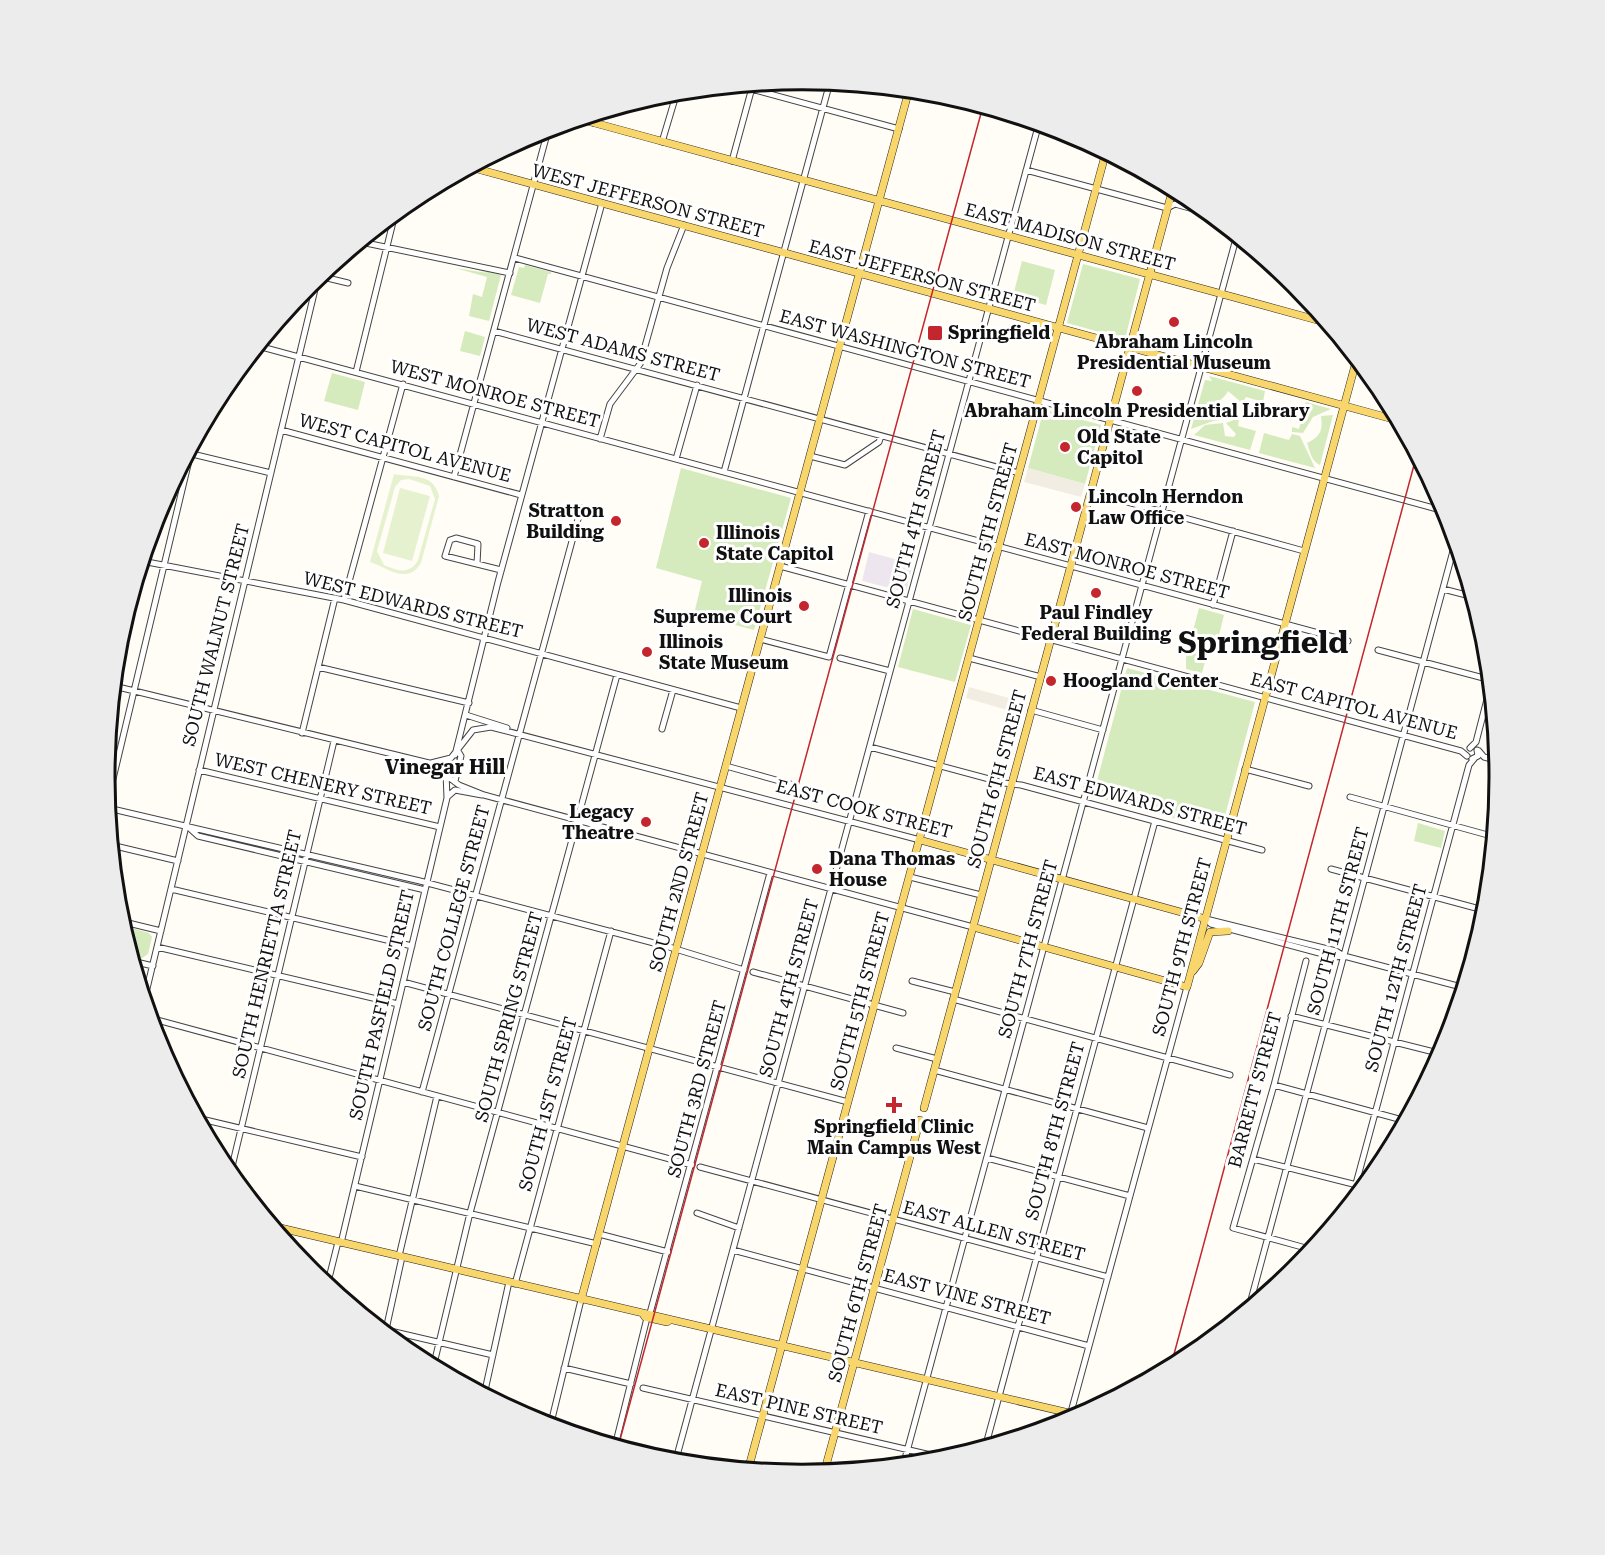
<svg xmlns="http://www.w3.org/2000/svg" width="1605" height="1555" viewBox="0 0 1605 1555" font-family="'Roboto Serif',serif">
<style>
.industrial{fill:#eee6ef}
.green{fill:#d5ebbd}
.pitch{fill:#e6f2cf;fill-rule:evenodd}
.plaza{fill:#f1ede2}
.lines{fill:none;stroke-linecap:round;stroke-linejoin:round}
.minor-casing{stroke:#444;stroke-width:7}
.major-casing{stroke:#222;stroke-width:8}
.minor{stroke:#fff;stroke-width:5}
.major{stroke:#f9d66b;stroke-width:7}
.rail{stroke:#c4262e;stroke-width:1.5}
.poi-dot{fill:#c4262e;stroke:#fff;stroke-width:2}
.labels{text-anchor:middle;stroke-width:6;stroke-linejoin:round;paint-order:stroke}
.street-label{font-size:18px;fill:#111;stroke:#fff}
.poi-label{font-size:18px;font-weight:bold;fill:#111;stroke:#fff;text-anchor:start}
.neighbourhood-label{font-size:20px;font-weight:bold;fill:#111;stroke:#fff}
.town-label{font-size:30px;font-weight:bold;fill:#111;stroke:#fff}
.rim{fill:none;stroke:#111;stroke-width:3}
</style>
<rect width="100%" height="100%" fill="#fffdf5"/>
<path class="industrial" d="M869 552 913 564 906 592 862 581Z"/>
<path class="green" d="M1022 261 1055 270 1046 305 1013 296Z
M457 264 501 275 489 321 469 316 473 294 482 297 487 277 455 268 488 273Z
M1083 264 1140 279 1125 339 1067 323Z
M525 265 551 272V274H548L540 303 511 295 519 267 524 268Z
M465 331 485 337 480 356 460 351Z
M332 373 365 382 358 410 324 401Z
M1209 376 1265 391 1263 402 1246 397 1242 403 1228 391C1224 400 1213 402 1213 413L1221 420 1213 421 1191 429 1205 380 1212 381Z
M1306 402 1331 409 1313 417 1303 433 1292 432V427L1299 429Z
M1044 409 1101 425 1085 484 1028 468Z
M1333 415 1320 465C1311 461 1310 451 1307 443 1321 436 1323 430 1321 416Z
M1236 419 1239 420 1238 426 1256 431 1250 450 1194 435 1205 425 1223 423 1225 436 1234 437 1236 434 1226 423Z
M1264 433 1289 440 1292 434 1300 436 1315 468 1259 453Z
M681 468 791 498 754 630 694 614 702 581 656 568Z
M1199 608 1224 615 1217 643H1210L1202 673 1186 669V658Z
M913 609 971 625 955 682 898 667Z
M1127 668 1255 702 1221 831 1093 796Z
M1418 823 1445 831 1441 848 1414 841Z
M121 925 149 933 152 937 148 954 141 959 131 957Z"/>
<path class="pitch" d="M394 474C412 478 433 472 439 496L421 563C407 586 387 567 370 562ZM409 479 430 486 435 499 418 560C410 575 397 571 384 565L377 551 395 487 401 480Z
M400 488 430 496 412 561 383 553Z"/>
<path class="plaza" d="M1028 468 1085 484 1081 497 1024 482Z
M969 687 1027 703 1024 715 966 698Z"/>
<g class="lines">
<defs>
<path id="minor" d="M740 86 899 129
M593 123 595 114
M662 142 677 92
M732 161 753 84
M1026 170 1167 208 1175 204 1211 214
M361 242 510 273
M515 258 1448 512
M319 276 348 283
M494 331 1019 473
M258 346 1348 641
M356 372 395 214
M281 430 521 495
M600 439 610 404 640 364 667 268 684 225
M188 453 271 473
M810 456 845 465 879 442 881 436
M676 459 697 385
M724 472 830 82
M454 477 547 134
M1091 492 1304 551
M142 561 344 600 741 708
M477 564 478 544 456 538 450 540 445 556 501 570
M780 566 1461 751 1467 756
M1443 589 1474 597
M344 600 403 384
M1213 605 1233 531
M760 639 829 657 869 511
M1378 650 1491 680
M840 658 890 671
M969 658 1041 677
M318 667 469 703
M114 686 429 763 459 785 484 795 973 927
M1031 710 1103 730
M466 715 507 728
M662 729 673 690
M302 733 335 598
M870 747 1004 783 1021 785 1262 850
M1470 748 1476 742 1491 684
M1479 751 1484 757 1499 761
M455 755 498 582 602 203
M1472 759 1478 756 1477 750
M431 763 451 758 473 730 491 727 920 840
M726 766 794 785
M1245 769 1309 786
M199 770 440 827
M455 781 461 756 458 751
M447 797 455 790 482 795
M1350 797 1495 837
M107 804 193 444
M108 808 420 881 669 947 744 970
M188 827 198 836 425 890
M111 845 178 861
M1331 869 1487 911
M910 877 981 895
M171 889 412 946
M1206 919 1336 951 1344 956 1465 988
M1206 919 1211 924 1334 957 1344 956
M120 921 161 931
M157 947 398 1004
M132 961 153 966
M1306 961 1274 1085 1233 1228 1313 1250
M753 972 903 1013
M912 981 955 992
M403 982 848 1102
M953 999 1230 1075
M144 1001 318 277
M1291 1016 1442 1054
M150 1018 692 1165
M896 1048 937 1059
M934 1070 1148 1128
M1274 1085 1406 1121
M422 1092 581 508
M197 1118 362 1157
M987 1158 1130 1196
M1253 1159 1365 1187
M700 1167 1108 1277
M230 1175 334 741
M355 1186 597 1244
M1350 1206 1469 765 1474 759
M697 1213 739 1228
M599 1234 668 1252
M341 1243 447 798 446 773
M733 1250 1089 1346
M399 1256 437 1096
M515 1284 611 931
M327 1286 338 1242
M1248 1311 1456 540
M650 1313 770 873
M386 1330 493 1355
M385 1334 402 1257
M433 1368 470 1213 617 675
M564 1368 631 1384
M643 1388 948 1459
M484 1395 509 1282
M1068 1423 1187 987
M550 1427 581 1300
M615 1446 647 1318
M985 1448 1155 821
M675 1463 1039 123
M903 1466 1237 235"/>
<path id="major" d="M580 119 1328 323
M547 134 550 128
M470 167 1400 421
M920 840 1206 919
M973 927 1187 987 1357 358
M1193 971 1199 963 1210 932 1228 931
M924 1108 1173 188
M272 1226 1082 1416
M581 1300 909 90
M643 1314 645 1317 667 1322 670 1320
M748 1470 1106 152
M824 1473 920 1120"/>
</defs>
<use href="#minor" class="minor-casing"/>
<use href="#major" class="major-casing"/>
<use href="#minor" class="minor"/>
<use href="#major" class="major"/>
<path class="rail" d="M1170 1369 1417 454
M618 1447 983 106"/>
</g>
<g class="poi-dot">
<circle cx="1174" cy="322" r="6"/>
<rect x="927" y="325" width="16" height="16" rx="3"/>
<circle cx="1137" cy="391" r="6"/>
<circle cx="1065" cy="447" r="6"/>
<circle cx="1076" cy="507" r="6"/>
<circle cx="616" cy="521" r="6"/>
<circle cx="704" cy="543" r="6"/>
<circle cx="1096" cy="593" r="6"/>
<circle cx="804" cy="606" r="6"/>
<circle cx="647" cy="652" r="6"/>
<circle cx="1051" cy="681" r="6"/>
<circle cx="646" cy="822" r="6"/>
<circle cx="817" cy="869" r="6"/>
<path d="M891 1096h6v6h6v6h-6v6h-6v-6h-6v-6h6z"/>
</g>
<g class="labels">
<g class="street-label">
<text transform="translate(648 201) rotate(15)" y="6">WEST JEFFERSON STREET</text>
<text transform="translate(1070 237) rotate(15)" y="6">EAST MADISON STREET</text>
<text transform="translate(922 276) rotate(15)" y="6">EAST JEFFERSON STREET</text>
<text transform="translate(905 349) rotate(15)" y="6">EAST WASHINGTON STREET</text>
<text transform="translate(623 350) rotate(15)" y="6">WEST ADAMS STREET</text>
<text transform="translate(495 394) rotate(15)" y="6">WEST MONROE STREET</text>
<text transform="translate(405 448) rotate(15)" y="6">WEST CAPITOL AVENUE</text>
<text transform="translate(916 519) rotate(-75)" y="6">SOUTH 4TH STREET</text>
<text transform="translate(988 532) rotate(-75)" y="6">SOUTH 5TH STREET</text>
<text transform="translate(1127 566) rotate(15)" y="6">EAST MONROE STREET</text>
<text transform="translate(413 605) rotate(14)" y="6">WEST EDWARDS STREET</text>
<text transform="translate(216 635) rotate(-76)" y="6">SOUTH WALNUT STREET</text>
<text transform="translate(1354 706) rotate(15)" y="6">EAST CAPITOL AVENUE</text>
<text transform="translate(997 779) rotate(-75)" y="6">SOUTH 6TH STREET</text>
<text transform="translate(323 784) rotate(13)" y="6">WEST CHENERY STREET</text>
<text transform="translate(1140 801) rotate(15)" y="6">EAST EDWARDS STREET</text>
<text transform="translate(864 809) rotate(15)" y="6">EAST COOK STREET</text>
<text transform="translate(679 882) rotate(-75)" y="6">SOUTH 2ND STREET</text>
<text transform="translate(454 918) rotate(-75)" y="6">SOUTH COLLEGE STREET</text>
<text transform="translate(1338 921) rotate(-75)" y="6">SOUTH 11TH STREET</text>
<text transform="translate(1182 947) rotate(-75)" y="6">SOUTH 9TH STREET</text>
<text transform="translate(1028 949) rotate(-75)" y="6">SOUTH 7TH STREET</text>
<text transform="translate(267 954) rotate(-77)" y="6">SOUTH HENRIETTA STREET</text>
<text transform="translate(1396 978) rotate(-75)" y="6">SOUTH 12TH STREET</text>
<text transform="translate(789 988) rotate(-75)" y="6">SOUTH 4TH STREET</text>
<text transform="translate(860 1001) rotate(-75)" y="6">SOUTH 5TH STREET</text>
<text transform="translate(382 1005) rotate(-77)" y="6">SOUTH PASFIELD STREET</text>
<text transform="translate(509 1017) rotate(-75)" y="6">SOUTH SPRING STREET</text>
<text transform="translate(697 1089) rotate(-75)" y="6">SOUTH 3RD STREET</text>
<text transform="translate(1255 1090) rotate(-75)" y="6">BARRETT STREET</text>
<text transform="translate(548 1104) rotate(-75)" y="6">SOUTH 1ST STREET</text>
<text transform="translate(1055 1131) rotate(-75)" y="6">SOUTH 8TH STREET</text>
<text transform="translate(994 1231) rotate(15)" y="6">EAST ALLEN STREET</text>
<text transform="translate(858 1293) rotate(-75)" y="6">SOUTH 6TH STREET</text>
<text transform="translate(967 1297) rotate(15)" y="6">EAST VINE STREET</text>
<text transform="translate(799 1409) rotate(13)" y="6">EAST PINE STREET</text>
</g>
<g class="poi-label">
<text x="948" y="339">Springfield</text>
<text x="1174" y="348" text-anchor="middle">Abraham Lincoln<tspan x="1174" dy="21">Presidential Museum</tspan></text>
<text x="1137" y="417" text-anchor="middle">Abraham Lincoln Presidential Library</text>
<text x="1077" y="443">Old State<tspan x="1077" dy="21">Capitol</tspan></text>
<text x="1088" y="503">Lincoln Herndon<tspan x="1088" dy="21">Law Office</tspan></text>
<text x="604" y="517" text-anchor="end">Stratton<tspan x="604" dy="21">Building</tspan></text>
<text x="716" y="539">Illinois<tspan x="716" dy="21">State Capitol</tspan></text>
<text x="792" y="602" text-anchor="end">Illinois<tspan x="792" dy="21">Supreme Court</tspan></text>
<text x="1096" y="619" text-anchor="middle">Paul Findley<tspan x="1096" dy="21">Federal Building</tspan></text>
<text x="659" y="648">Illinois<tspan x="659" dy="21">State Museum</tspan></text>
<text x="1063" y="687">Hoogland Center</text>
<text x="634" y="818" text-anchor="end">Legacy<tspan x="634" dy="21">Theatre</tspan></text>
<text x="829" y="865">Dana Thomas<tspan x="829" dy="21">House</tspan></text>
<text x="894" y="1133" text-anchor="middle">Springfield Clinic<tspan x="894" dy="21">Main Campus West</tspan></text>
</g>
<g class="neighbourhood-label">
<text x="445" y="774">Vinegar Hill</text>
</g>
<g class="town-label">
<text x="1263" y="653">Springfield</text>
</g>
</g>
<path d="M0 0H1605V1555H0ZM115 777a687 687 0 1 1 1374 0a687 687 0 1 1-1374 0Z" fill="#ececec" fill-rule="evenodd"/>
<path class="rim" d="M115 777a687 687 0 1 1 1374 0a687 687 0 1 1-1374 0Z"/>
</svg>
